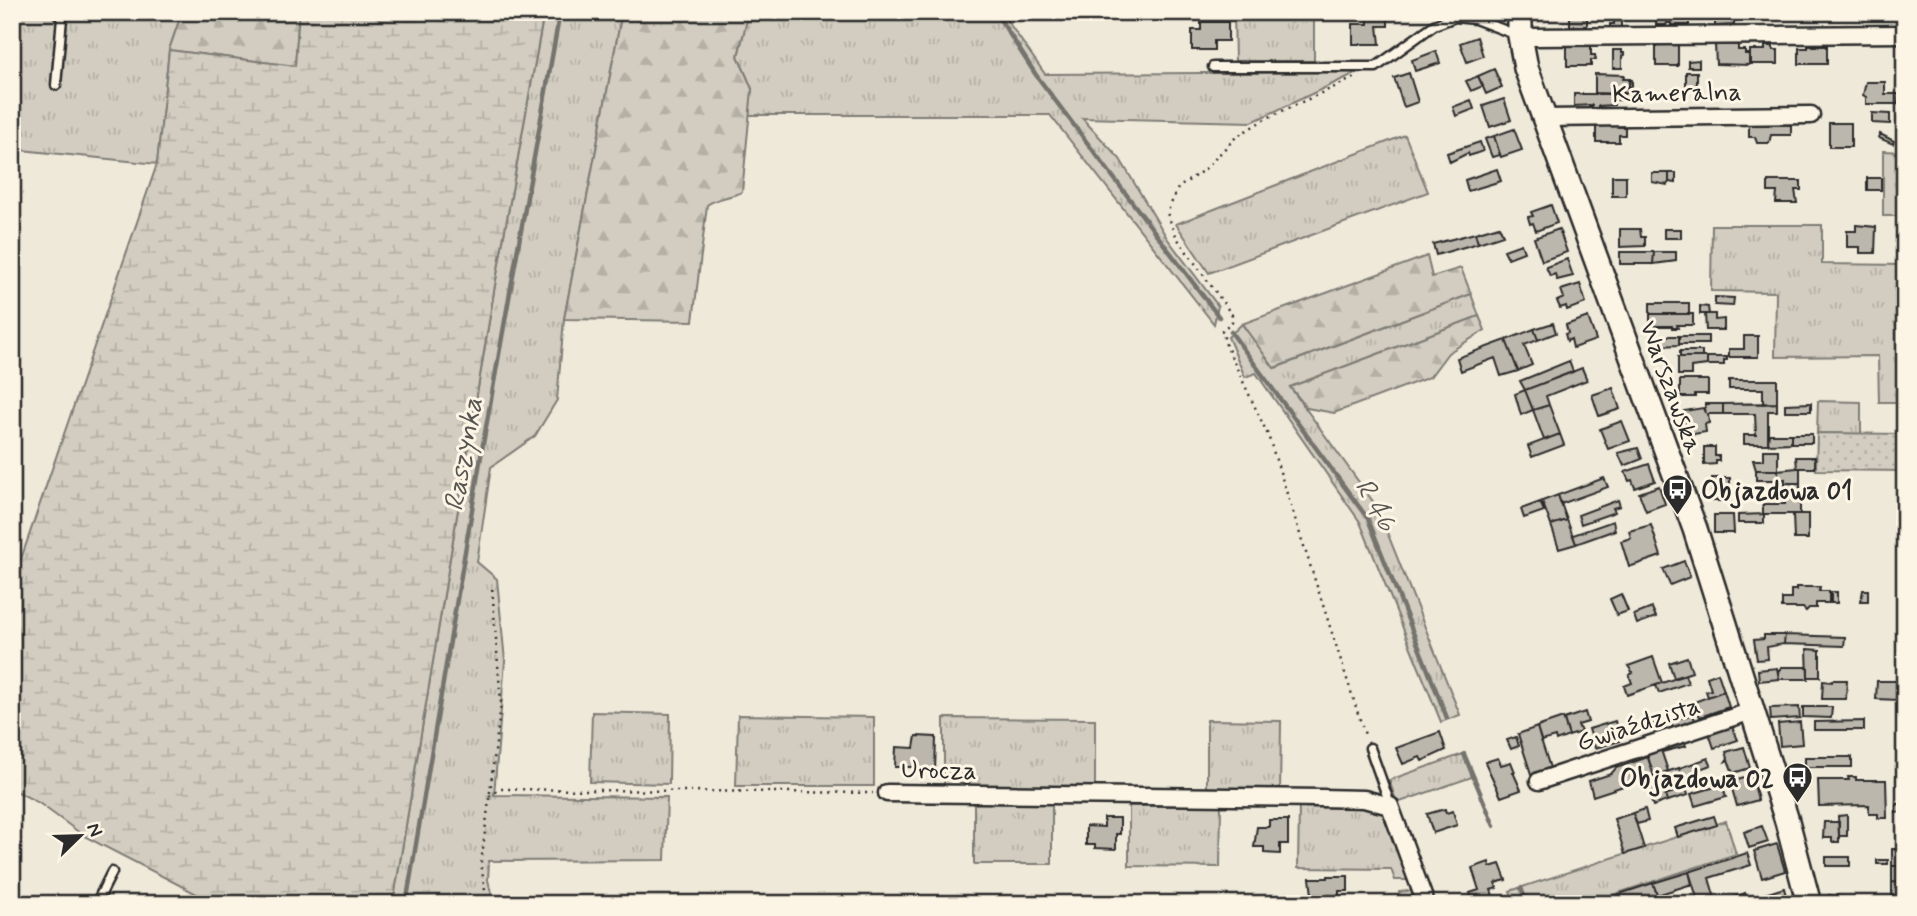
<svg xmlns="http://www.w3.org/2000/svg" width="1917" height="916" viewBox="0 0 1917 916" font-family="Mynerve,sans-serif">
<style>
.grass{fill:url(#grass-tufts);stroke:#7e7c76;stroke-width:2}
.forest{fill:url(#forest-firs);stroke:#7e7c76;stroke-width:2}
.wetland{fill:url(#wetland-marsh);stroke:#7e7c76;stroke-width:2}
.garden{fill:url(#garden-dots);stroke:#7e7c76;stroke-width:2}
.lines{fill:none;stroke-linecap:round;stroke-linejoin:round}
.stream{stroke:#75736d;stroke-width:4.5}
.building{fill:#bcb7ac;stroke:#2b2b2b;stroke-width:2}
.lane-casing{stroke:#2b2b2b;stroke-width:13}
.street-casing{stroke:#2b2b2b;stroke-width:21}
.secondary-casing{stroke:#2b2b2b;stroke-width:28}
.path{stroke:#2b2b2b;stroke-width:2.5;stroke-dasharray:2 5;stroke-linecap:butt}
.lane{stroke:#fcf5e5;stroke-width:8}
.street{stroke:#fcf5e5;stroke-width:16}
.secondary{stroke:#fcf5e5;stroke-width:23}
.labels{text-anchor:middle;stroke-width:6;stroke-linejoin:round;paint-order:stroke}
.street-label{font-size:26px;fill:#2b2b2b;stroke:#fcf5e5}
.poi-label{font-size:26px;font-weight:bold;fill:#2b2b2b;stroke:#fcf5e5;text-anchor:start}
.water-label{font-size:28px;font-style:italic;fill:#565552;stroke:#fcf5e5}
</style>
<defs>
<pattern id="grass-tufts" width="24" height="20" patternUnits="userSpaceOnUse" patternTransform="scale(1.75)"><rect width="24" height="20" fill="#d2cdc0"/><path d="M3 7l-1-3M5 7V3M7 7l1-3M15 17l-1-3M17 17v-4M19 17l1-3" fill="none" stroke="#b4b0a5"/></pattern>
<pattern id="forest-firs" width="22" height="20" patternUnits="userSpaceOnUse" patternTransform="scale(1.75)"><rect width="22" height="20" fill="#d2cdc0"/><path d="M5 1l3.5 6h-7zM16 11l3.5 6h-7z" fill="#b4b0a5"/></pattern>
<pattern id="wetland-marsh" width="20" height="14" patternUnits="userSpaceOnUse" patternTransform="scale(1.75)"><rect width="20" height="14" fill="#d2cdc0"/><path d="M1 5h8M5 5V1M11 12h8M15 12V8" fill="none" stroke="#b4b0a5"/></pattern>
<pattern id="garden-dots" width="8" height="8" patternUnits="userSpaceOnUse" patternTransform="scale(1.75)"><rect width="8" height="8" fill="#d2cdc0"/><path d="M2 2h.1M6 6h.1" fill="none" stroke="#b4b0a5" stroke-width="1.8" stroke-linecap="round"/></pattern>
</defs>
<rect width="100%" height="100%" fill="#efe9da"/>
<filter id="ink" filterUnits="userSpaceOnUse"><feTurbulence type="fractalNoise" baseFrequency=".0143" numOctaves="2"/><feDisplacementMap in="SourceGraphic" scale="14" xChannelSelector="R" yChannelSelector="G"/><feConvolveMatrix kernelMatrix="1 2 1 2 8 2 1 2 1" color-interpolation-filters="sRGB"/></filter>
<g filter="url(#ink)">
<path class="grass" d="M12 12H182L169 50 157 164 12 149Z
M544 12H622L564 319 557 400 535 436 491 467 477 562 497 579 505 661 494 795 667 797 665 860 489 861 488 880 494 904H393L494 291Z
M749 12H1001L1045 74 1358 72 1252 122 1082 118 1120 159 1167 238 1218 306 1214 324 1050 115H749L752 89 738 56Z
M1234 12H1314V61H1235Z
M1405 135 1428 192 1209 273 1176 224Z
M1883 151 1905 152V216H1883Z
M1712 225H1822V264L1905 265V402H1879L1878 356 1775 357 1776 292 1711 291Z
M1471 294 1479 316 1290 387 1377 507 1460 715 1441 722 1360 522 1256 373 1245 377 1228 337 1242 324 1275 368Z
M1818 401 1861 402V434L1817 433Z
M592 712 670 714 669 784 590 782Z
M738 715 874 717V786H736Z
M944 718 1095 719V791L944 790Z
M1207 720 1281 721 1280 794 1207 793Z
M1463 754 1472 777 1397 803 1389 780Z
M1052 800V864H974V801Z
M1129 806H1221L1220 867 1129 866Z
M1299 807 1375 808 1389 817 1412 877 1407 880H1395L1391 869 1298 868Z
M1726 821 1736 854 1585 904H1515L1510 891Z
M1415 890 1420 904H1402L1399 892Z"/>
<path class="forest" d="M182 12H299L295 66 169 50Z
M622 12H749L738 56 752 89 742 192C729 198 718 197 707 205L693 321 564 319Z
M1427 256 1432 277 1461 268 1471 294 1274 368 1242 324Z
M1479 316 1485 330 1448 353 1430 377 1334 413 1307 408 1290 387Z"/>
<path class="wetland" d="M299 12H544L494 291 393 904H216L84 836 39 803 12 789V585L157 164 169 50 295 66Z"/>
<path class="garden" d="M1817 433 1905 434V471L1816 470Z"/>
<g class="lines">
<path class="stream" d="M996 13 1036 75 1219 317
M1231 332 1368 519 1447 718
M1464 754 1494 826
M1521 888 1527 904
M406 904 483 444 560 12"/>
</g>
<path class="building" d="M1570 12H1587V26H1570Z
M1656 12H1689V25H1671V23H1667L1666 25H1656Z
M1715 12H1738V17H1734V25L1715 26Z
M1368 13H1388V26H1378L1380 44H1353V24H1368Z
M1614 21H1621V30L1610 31V24H1614Z
M1201 22H1228V41H1214V50H1192V30H1201Z
M1477 37 1483 56 1467 62 1460 43Z
M1656 44H1678V66H1656Z
M1715 45H1738V50H1745V54H1749V65L1716 64Z
M1567 46H1591V55H1595L1596 60H1591V66H1567Z
M1765 46H1773V50H1778V64H1750V50H1765Z
M1808 46H1827V64H1799V48H1808Z
M1613 50H1622V53H1624V55L1622 56V68H1613Z
M1436 51 1440 63 1415 71 1412 60Z
M1699 60V67H1688V61Z
M1494 69 1502 87 1486 94 1478 76Z
M1686 72H1697V85H1686Z
M1409 73 1418 102 1404 107 1394 78Z
M1595 74 1624 75 1623 79H1630L1629 87H1623V94L1595 93Z
M1478 76 1483 86 1471 91 1466 81Z
M1629 80H1632V93H1623V87H1629Z
M1866 82H1885V94H1899L1898 104H1866V97L1863 95Z
M1574 94H1614V105L1598 106V109H1592V105L1574 106Z
M1614 94H1624L1625 100H1614Z
M1504 99 1511 120 1490 127 1483 106Z
M1471 100 1474 109 1456 116 1453 107Z
M1872 113 1890 114V124L1872 123Z
M1596 120H1619V127H1625V135H1619V142H1596Z
M1829 123H1851V147H1829Z
M1749 124 1791 125V135H1771L1769 143H1757L1755 137H1749Z
M1514 129 1522 150 1501 157 1494 136Z
M1880 134 1894 141 1893 144 1879 138Z
M1494 136 1500 155 1492 157 1485 139Z
M1480 142 1483 151 1469 156 1468 153 1450 162 1447 153Z
M1497 169 1501 181 1468 191 1465 180Z
M1652 173H1669V182L1667 185 1652 182Z
M1669 173H1676V183L1669 182Z
M1612 176H1626V196H1612Z
M1867 178H1881V190H1867Z
M1768 181H1801V190H1795L1797 203H1776L1777 192H1768Z
M1551 205 1557 223 1536 231 1533 223 1530 224 1528 217 1533 216 1531 212Z
M1856 225 1876 227 1875 253H1860V247H1847V231H1856Z
M1499 226 1503 235 1478 243 1475 233Z
M1559 229 1567 252 1542 261 1534 238Z
M1620 229H1640L1641 237H1645V246L1620 247Z
M1664 229H1681V238H1664Z
M1901 229H1905V250H1901Z
M1475 233 1478 243 1436 255 1433 244Z
M1521 244 1524 252 1508 258 1504 250Z
M1620 252H1654L1653 264H1620Z
M1654 252H1676V261L1653 264Z
M1567 259 1573 276 1557 280 1555 274 1550 276 1546 267Z
M1580 284 1586 303 1567 310 1566 306 1560 308 1557 301 1564 298 1561 290Z
M1715 297 1734 298 1733 306 1715 305Z
M1650 303H1689V314H1650Z
M1700 306 1708 307 1709 314H1700Z
M1650 314H1693V325H1677L1678 328H1672V326H1650Z
M1705 314H1715V320L1724 319V330H1706Z
M1588 317 1596 340 1573 348 1571 339 1567 341 1565 334 1568 333 1566 325Z
M1553 323 1556 333 1538 340 1534 329Z
M1534 329 1538 340 1524 345 1532 365 1518 371 1506 340Z
M1658 336H1679V345L1658 346Z
M1679 336H1708V344H1679Z
M1744 336H1758V357H1729V349H1744Z
M1506 340 1518 371 1501 376 1495 358 1461 371 1457 358Z
M1680 351H1702V357H1680Z
M1678 357H1707V365L1691 367V375H1678Z
M1707 357H1727V360H1724V365H1707Z
M1569 361 1573 372 1525 390 1520 381Z
M1582 368 1587 380 1546 396 1549 405 1533 410 1525 390Z
M1680 380H1708V394H1695V397H1680Z
M1729 380H1777V403L1763 404V389H1729Z
M1613 388 1620 409 1599 416 1592 395Z
M1525 390 1533 410 1521 415 1515 394Z
M1777 403V411H1768V444H1744V435H1756L1755 414H1723V404Z
M1811 403V411H1785V404Z
M1705 404H1723V414H1708L1709 423 1705 424 1706 432 1687 435 1684 411 1703 408 1705 413Z
M1549 405 1560 434 1544 440 1533 410Z
M1622 421 1630 441 1608 449 1600 429Z
M1560 434 1564 445 1532 457 1528 446Z
M1769 434H1791V443L1768 444Z
M1791 434H1812V443H1791Z
M1704 447H1715V456H1719V461H1716V464L1704 465Z
M1638 448 1642 459 1624 466 1618 453Z
M1764 450H1778V470H1756L1753 460H1764Z
M1796 457H1815V468H1797Z
M1649 464 1655 481 1635 488 1632 480 1629 481 1625 472Z
M1797 468H1800V483H1785V479L1778 480V470Z
M1756 470H1778V480H1756Z
M1604 478 1608 487 1561 504 1558 495Z
M1712 478H1730V501H1712Z
M1785 483H1800V514H1763V504H1785Z
M1659 486 1665 504 1646 511 1639 493Z
M1558 495 1567 520 1551 525 1542 501Z
M1618 500 1620 506 1613 508 1615 512 1581 524 1578 515Z
M1540 502 1544 511 1524 518 1521 509Z
M1764 514V523H1738V515Z
M1793 514H1808V539H1794Z
M1714 515H1733L1734 533H1714Z
M1567 520 1576 544 1559 549 1551 525Z
M1613 521 1615 530 1576 544 1573 535Z
M1651 525 1661 556 1629 567 1621 541 1631 538 1629 531Z
M1684 561 1690 577 1670 585 1663 569Z
M1796 587H1820L1819 591H1829V603H1816V608H1809L1806 611 1803 608H1782V599H1791V590H1796Z
M1863 590H1868V601H1861Z
M1831 592H1837V603H1831Z
M1621 594 1628 611 1617 615 1610 599Z
M1652 608 1656 617 1637 624 1634 615Z
M1764 635H1785L1784 644 1767 647 1768 659 1757 660 1754 640 1764 639Z
M1785 635 1845 637 1844 646 1784 644Z
M1807 649 1820 650V677H1808Z
M1653 657 1662 683 1627 695 1624 686 1632 683 1629 675 1633 673 1628 666Z
M1687 657 1692 672 1674 678 1669 663Z
M1781 667H1808V679H1779L1778 670H1781Z
M1777 668 1779 679 1759 681 1758 670Z
M1718 673 1724 691 1708 697 1706 691 1711 690 1707 677Z
M1685 675 1688 683 1659 693 1656 685Z
M1832 680H1847L1846 699H1822L1823 681 1832 682Z
M1877 681H1899V700L1876 699Z
M1724 691 1729 707 1700 717 1694 702Z
M1799 707 1800 718 1771 720 1770 708Z
M1803 707H1832L1831 718 1803 717Z
M1585 712 1588 722 1578 725 1581 732 1569 736 1564 719Z
M1693 714 1696 724 1674 732 1670 721Z
M1563 718 1569 736 1556 741 1555 737 1541 741 1537 727Z
M1661 719 1666 733 1658 736 1653 721Z
M1615 721 1620 741 1595 748 1589 729Z
M1864 721V730H1814V722Z
M1730 722 1738 740 1714 748 1708 730Z
M1800 722 1802 744 1780 746 1778 724Z
M1537 727 1551 771 1532 777 1518 734Z
M1440 732 1446 750 1422 761 1420 757 1403 764 1396 748Z
M916 736 936 737 935 772H915V767H895L896 747 914 748Z
M1516 737 1519 746 1511 749 1507 740Z
M1682 737 1686 746 1662 752 1659 744Z
M1659 744 1668 771 1654 776 1645 749Z
M1744 747 1750 768 1733 773 1728 760 1726 761 1728 758 1726 752Z
M1645 749 1648 757 1616 768 1614 760Z
M1648 757 1654 776 1593 796 1589 781 1611 774 1616 768Z
M1805 757H1852V767H1805Z
M1498 758 1501 765 1511 762 1515 772H1513L1521 790 1501 797 1485 762Z
M1708 758 1711 765 1697 770 1694 763Z
M1694 763 1697 774 1683 779 1679 768Z
M1679 768 1683 780 1663 787 1659 774Z
M1659 774 1667 801 1653 806 1644 779Z
M1752 776 1758 800 1737 806 1730 782Z
M1848 777H1856V780H1886L1887 818H1878V814H1869V805L1819 806 1818 780H1849Z
M1722 785 1726 797 1695 806 1691 794Z
M1686 788 1688 795 1667 801 1665 795Z
M1905 803V812H1896V804Z
M1445 809 1446 813 1453 811 1457 825 1433 833 1427 814Z
M1645 809 1648 821 1637 824 1633 813Z
M1633 813 1644 848 1625 854 1614 819Z
M1847 815V836H1839L1838 816Z
M1714 816 1717 825 1678 837 1675 828Z
M1104 818H1120V834H1116V849L1095 848V845H1086V826L1104 827Z
M1269 820H1288V844H1280V854L1264 853V847H1254L1257 827H1269Z
M1824 822H1839V842H1832V838H1823Z
M1762 826 1768 842 1749 848 1744 832Z
M1777 844 1785 871 1762 878 1754 851Z
M1892 849H1905V866H1892Z
M1747 853 1751 865 1709 878 1716 902 1699 904 1689 872Z
M1826 857H1850V866H1826Z
M1877 860H1888V864H1877Z
M1489 862 1490 867 1500 864 1506 880 1495 883 1497 888 1491 890 1493 896 1473 903 1470 893 1479 890 1472 868Z
M1892 866H1905V883L1892 882Z
M1689 872 1692 884 1657 895 1653 883Z
M1328 876H1348V891H1339V903H1313L1310 878H1328Z
M1892 882 1905 883V904H1892Z
M1653 883 1658 897 1635 904H1589Z
M1784 888 1788 904H1768L1765 894Z
M1745 893 1748 904H1710L1743 894Z
M1829 895 1852 899V904H1829Z"/>
<g class="lines">
<defs>
<path id="lane" d="M1213 67H1376L1434 25 1455 17 1475 19 1517 35
M56 85 62 18 56 12
M1370 748 1390 804
M96 904 112 872"/>
<path id="street" d="M1520 36 1531 37 1905 34
M1543 118 1811 115
M1539 781 1752 711
M887 793 1321 798 1364 799 1390 806 1426 904"/>
<path id="secondary" d="M1520 12V36L1526 68 1695 529 1787 821 1809 904"/>
</defs>
<use href="#lane" class="lane-casing"/>
<use href="#street" class="street-casing"/>
<use href="#secondary" class="secondary-casing"/>
<path class="path" d="M1354 78 1265 119 1236 137 1205 169 1178 188 1167 213 1177 238 1232 315V322L1222 330 1226 345 1268 435 1366 738
M489 796 501 789 873 793
M487 904 481 864 501 703 492 587"/>
<use href="#lane" class="lane"/>
<use href="#street" class="street"/>
<use href="#secondary" class="secondary"/>
</g>
</g>
<defs>
<symbol id="bus-pin" viewBox="-11 -11 22 30"><path d="M0 17L-7.5 6A9.5 9.5 0 1 1 7.5 6Z" fill="#2b2b2b" stroke="#fcf5e5"/><path d="M-5-6H5V4H4V6H2V4H-2V6H-4V4H-5ZM-3.5-4V0h7V-4ZM-3.5 1.2v1.5H-2V1.2ZM2 1.2v1.5H3.5V1.2Z" fill="#fff"/></symbol>
</defs>
<g fill-rule="evenodd">
<use href="#bus-pin" x="1660" y="472" width="35" height="47"/>
<use href="#bus-pin" x="1780" y="760" width="35" height="47"/>
</g>
<g class="labels">
<g class="street-label">
<text transform="translate(1677 92) rotate(-1)" y="9">Kameralna</text>
<text transform="translate(1672 387) rotate(70)" y="9">Warszawska</text>
<text transform="translate(1638 723) rotate(-18)" y="9">Gwiaździsta</text>
<text transform="translate(939 769) rotate(1)" y="9">Urocza</text>
</g>
<g class="poi-label">
<text x="1701" y="499">Objazdowa 01</text>
<text x="1774" y="787" text-anchor="end">Objazdowa 02</text>
</g>
<g class="water-label">
<text transform="translate(462 454) rotate(-80)" y="10">Raszynka</text>
<text transform="translate(1377 504) rotate(60)" y="10">R 46</text>
</g>
</g>
<rect width="1917" height="916" fill="none" stroke="#fcf5e5" stroke-width="42"/>
<rect x="21" y="21" width="1875" height="874" fill="none" stroke="#2b2b2b" stroke-width="2.5" filter="url(#ink)"/>
<g transform="translate(80 836) rotate(67)" stroke="#fcf5e5" stroke-width="5" paint-order="stroke">
<path d="M0-5L12 26L0 18L-12 26Z" fill="#2b2b2b"/>
<text y="-10" font-size="19" font-weight="bold" text-anchor="middle" fill="#2b2b2b">N</text>
</g>
</svg>
